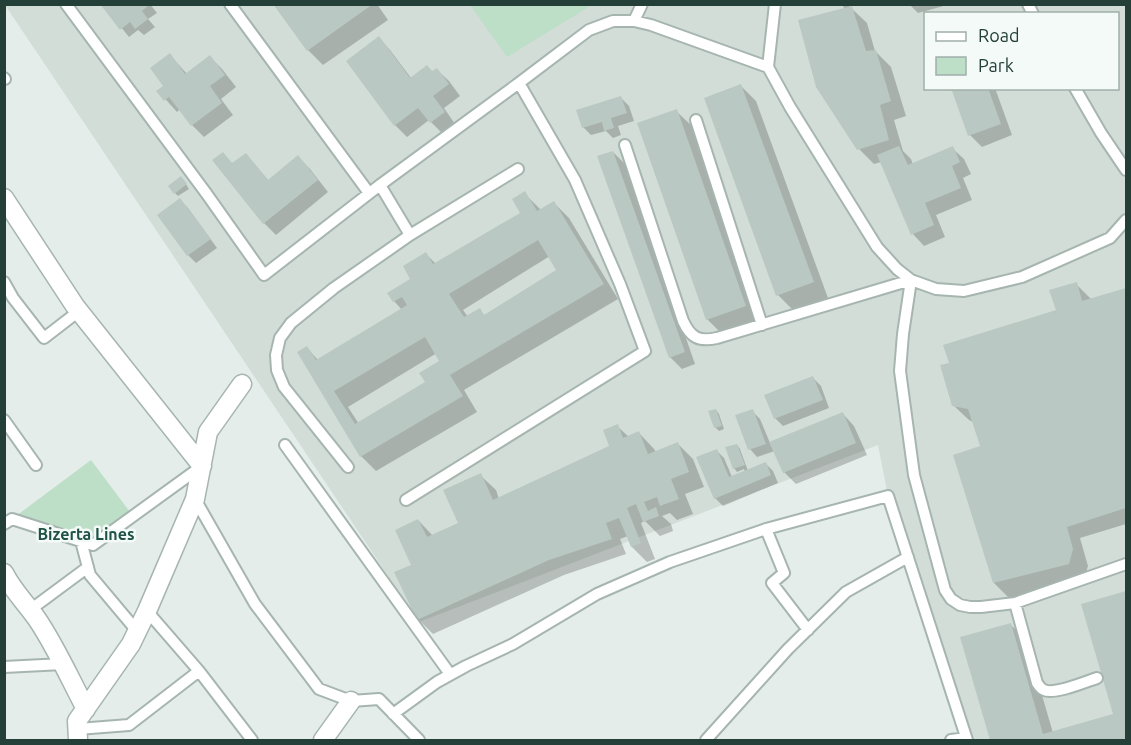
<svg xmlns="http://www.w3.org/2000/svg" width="1131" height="745" viewBox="0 0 1131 745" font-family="Ubuntu,sans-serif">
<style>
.built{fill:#d2ddd8;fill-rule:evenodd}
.green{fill:#bddec7}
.shadow{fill:#0003;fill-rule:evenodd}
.building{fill:#b9c8c2;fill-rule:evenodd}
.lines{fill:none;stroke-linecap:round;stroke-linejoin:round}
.service-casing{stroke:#a6b5b0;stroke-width:14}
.minor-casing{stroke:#a6b5b0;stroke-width:21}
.service{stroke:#fff;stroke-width:10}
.minor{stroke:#fff;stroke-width:18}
.labels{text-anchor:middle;stroke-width:5;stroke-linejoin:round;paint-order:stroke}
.neighbourhood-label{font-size:16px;font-weight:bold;fill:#1f5146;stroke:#f4faf7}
</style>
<rect width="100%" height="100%" fill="#e4ede9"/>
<path class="built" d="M5 5H1126V740H967L888 496 878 445 419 622ZM926 14H1118V88H926Z"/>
<path class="green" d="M470 5H592L507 57Z
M91 460 133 516 93 545 12 519Z"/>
<path class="shadow" d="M102 4H150L157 13 148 19 155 27 144 35 138 30 129 37Z
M275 4H377L388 20 323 65 308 50Z
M841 4H854L849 6 867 23 875 51 891 67 906 116 894 120 903 151 911 159 913 165 952 148 964 159 971 174 963 178 972 200 936 215 945 237 924 246 913 234 881 162 874 164 859 149 846 10Z
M909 4H951L918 13Z
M379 38 390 50 411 78 437 70 449 81 460 96 444 108 455 124 443 134 429 120 407 137 395 125 348 61Z
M170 55 187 74 210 57 222 69 236 87 221 99 233 115 204 137 192 125 180 109 177 112 159 92 165 86Z
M741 86 756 101 828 298 793 310 778 295Z
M953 88H995L1012 135 982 147 970 135Z
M621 98 629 106 634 121 618 126 621 135 613 138 606 131 591 135 583 127Z
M676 111 692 126 760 321 722 334 707 319Z
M613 152 625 164 695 364 682 369 670 357Z
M246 155 269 181 298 157 310 169 328 192 276 235 264 223 233 165Z
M184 181 189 189 178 196 175 193Z
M524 193 541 210 554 203 569 218 618 299 464 390 477 412 376 471 361 456 307 348 318 360 402 310 394 301 412 280 426 254 436 264 522 213ZM550 256 558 270 485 316 479 310 468 317 463 310ZM437 353 441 361 427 382 359 424 348 407Z
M180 200 188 208 217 248 196 263 188 255 159 215Z
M1076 284 1092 300 1126 290V524L1080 538 1088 566 1084 579 1009 598 994 583 982 447 973 422 969 420 953 405 951 364 1058 311Z
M813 378 821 386 829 408 783 426 775 418Z
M716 410 719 414 724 429 719 431 715 427Z
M752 411 760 419 770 443 843 414 854 426 867 455 796 484 784 472 775 451 757 457 750 449Z
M617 426 629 437 639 433 654 449 656 452 678 444 693 459 704 487 685 494 693 514 677 520 670 513 662 516 671 524 673 531 660 536 645 521 641 523 655 559 647 562 632 547 628 536 620 539 626 554 564 575 433 634 418 619 413 566 418 520 433 536 460 524 480 475 496 490 499 499 611 447Z
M737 445 740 449 748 471 765 463 773 471 778 483 723 506 715 498 716 450 724 458 732 477 745 472 744 469 737 472 734 468Z
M1126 592V740H991L961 638 1010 624 1026 640 1053 733 1115 715Z"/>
<path class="building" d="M100 4H150L142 11 148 19 135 29 130 22 120 30Z
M273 4H373L307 51Z
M852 6 866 51 876 50 891 101 880 105 889 140 857 150 816 87 798 20Z
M379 36 410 78 427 65 432 71 437 68 449 84 433 96 445 112 430 123 418 108 394 126 346 61Z
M170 53 185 74 210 55 225 75 210 86 222 103 191 126 169 97 164 101 156 91 163 86 150 68Z
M741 84 814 282 776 296 704 98Z
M951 88H988L1001 124 968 136Z
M621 96 627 113 611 118 614 128 604 131 602 122 582 128 576 110Z
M677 109 746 306 706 320 637 123Z
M899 146 908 165 953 146 960 162 952 166 961 188 925 203 934 225 911 235 877 155Z
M613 151 685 352 669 358 597 156Z
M223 152 232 163 246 153 268 180 298 155 318 180 263 224 212 160Z
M181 176 187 184 174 194 168 186Z
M525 191 537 211 554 201 604 284 450 375 463 396 360 457 297 352 307 346 316 360 407 305 402 297 393 302 387 293 410 279 403 266 426 252 433 264 520 213 512 199ZM538 240 556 270 484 315 480 308 464 317 449 294ZM425 337 439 361 419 373 425 382 355 424 334 391Z
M180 198 211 239 187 256 157 215Z
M1077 282 1082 301 1126 288V508L1067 527 1073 549 1069 564 993 583 953 455 980 446 968 409 952 406 940 365 949 363 943 345 1056 310 1049 290Z
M813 376 823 400 774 419 764 395Z
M716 409 722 426 714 428 708 411Z
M753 409 766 444 748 450 735 415Z
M843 412 856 443 783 473 769 442Z
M618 424 623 438 639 431 648 454 678 442 689 472 671 479 679 499 660 506 657 497 644 502 648 511 656 507 659 516 643 522 636 504 627 508 641 543 631 547 619 518 606 523 612 539 549 560 417 620 394 572 411 565 395 530 418 519 427 537 458 523 443 490 481 473 493 500 609 446 603 430Z
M737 444 745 465 733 469 725 447Z
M717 449 729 477 766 462 771 475 714 499 696 457Z
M1126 591V740H990L960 637 1011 623 1043 734 1113 714 1081 604Z"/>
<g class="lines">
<defs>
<path id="service" d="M66 4 206 193 264 275 380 185 519 83 589 30 613 21H634L651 25 768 67 790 107 877 247 897 269 911 280 936 289 964 291 1022 277 1110 238 1126 220
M230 4 369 193
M1028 4 1033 14
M634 21 642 4
M768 67 775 4
M4 78 5 79
M1075 88 1101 133 1126 170
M696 120 762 325
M625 145 683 321C691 338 699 342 717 338L911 280 903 334 900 371 914 475 942 579 945 590 951 599 960 605 970 607H981L1015 603 1126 564
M380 185 410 235
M4 282 13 298 44 338 79 311
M4 420 36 465
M285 445 450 674
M348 467 284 387 277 370 276 355 280 338 291 323 334 288 410 235 518 169
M195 499 255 604 319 689 351 701 379 699 419 740
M406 500 645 351 620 284 575 180 519 83
M4 524 12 519 93 545 202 466
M766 529 784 573 772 583 808 630
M81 541 90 575 137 631
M1015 603 1037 683C1039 686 1041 689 1044 690 1054 695 1085 682 1097 678
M30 610 88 567
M147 611 199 671 252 740
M4 667 63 664
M393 714 437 682 466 666 513 644 597 594 670 562 766 529 888 496 967 740
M78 729 129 725 199 671
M706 740 788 649 846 592 908 557
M951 740 966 738"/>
<path id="minor" d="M4 198 75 306 202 466
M4 573C13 591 26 603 37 619 56 647 70 679 86 709
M78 740 77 721 131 644 147 611 195 499 208 432 242 384
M323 740 351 701"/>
</defs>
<use href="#service" class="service-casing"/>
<use href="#minor" class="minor-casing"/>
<use href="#service" class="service"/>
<use href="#minor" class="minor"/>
</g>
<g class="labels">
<g class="neighbourhood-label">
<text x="86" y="540">Bizerta Lines</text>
</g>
</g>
<rect width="1131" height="745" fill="none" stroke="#233f38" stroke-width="12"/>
<rect x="924" y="12" width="195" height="78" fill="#f4faf7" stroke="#a0afab" stroke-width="1.5"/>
<rect x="936" y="32" width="30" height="9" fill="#ffffff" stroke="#a0afab" stroke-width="1.5"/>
<text x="978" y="42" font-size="18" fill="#233f38">Road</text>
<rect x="936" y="57" width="30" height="18" fill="#bddec7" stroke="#a0afab" stroke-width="1.5"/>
<text x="978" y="72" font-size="18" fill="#233f38">Park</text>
</svg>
